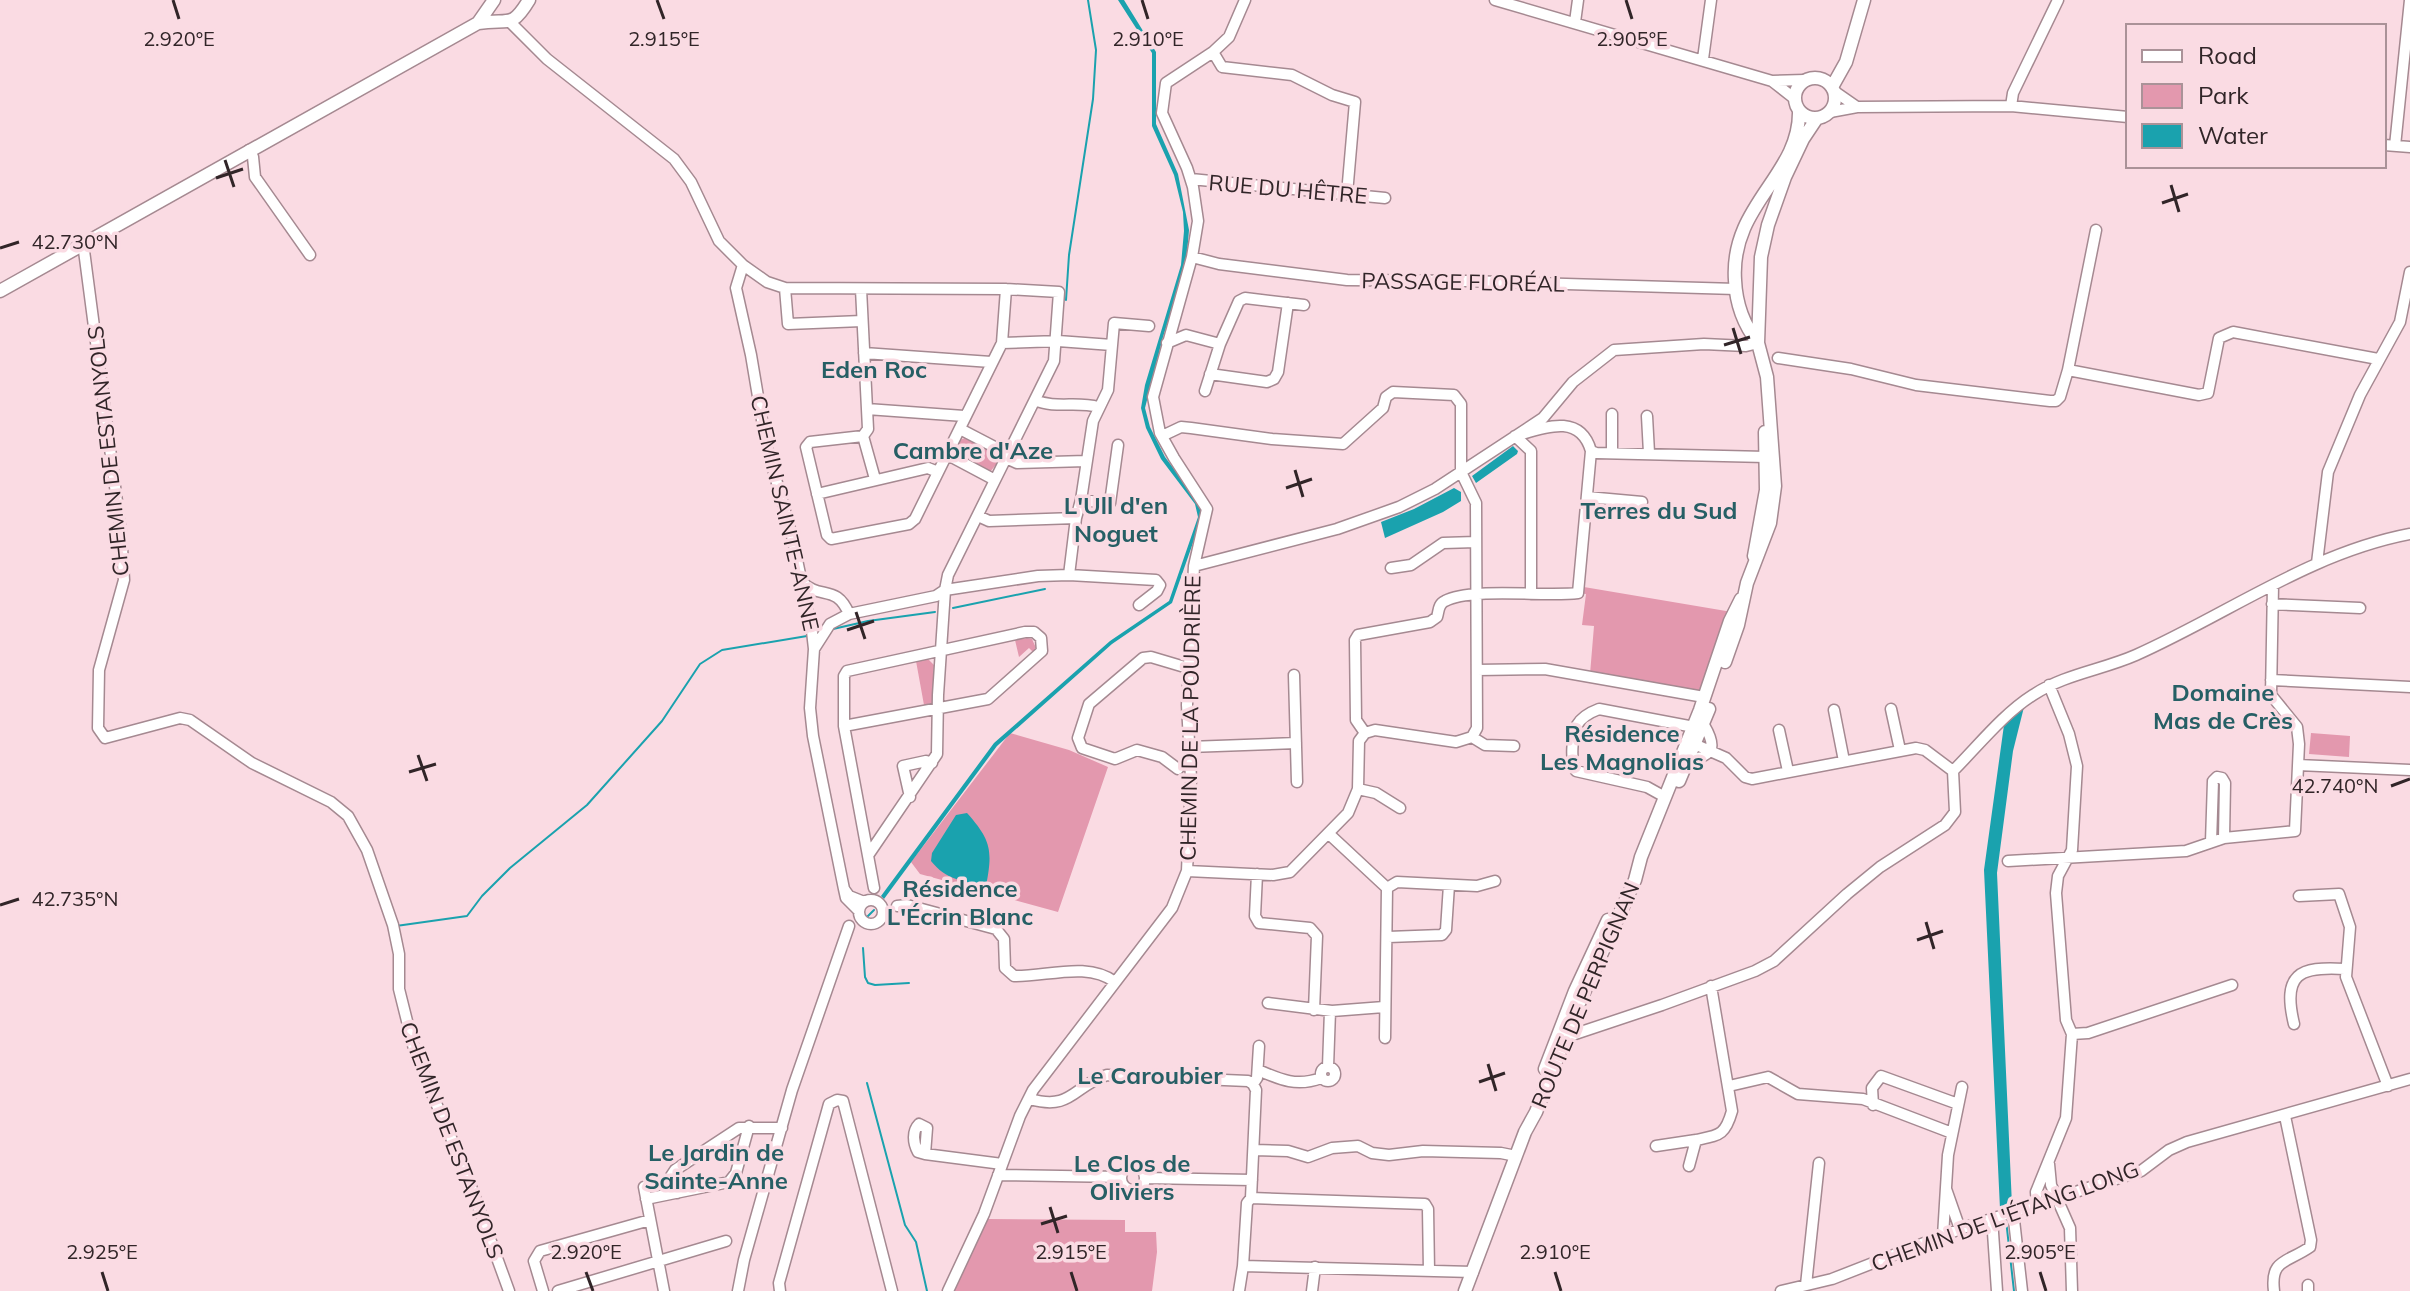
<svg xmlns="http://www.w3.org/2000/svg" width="2410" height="1291" viewBox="0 0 2410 1291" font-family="Mulish,sans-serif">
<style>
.green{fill:#e398ae}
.water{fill:#1aa2ae}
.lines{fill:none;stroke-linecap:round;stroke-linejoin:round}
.stream{stroke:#1aa2ae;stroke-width:2}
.minor-casing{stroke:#a58991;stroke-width:13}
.major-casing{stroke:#a58991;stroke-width:15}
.minor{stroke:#fff;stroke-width:10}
.major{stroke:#fff;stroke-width:12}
.ticks{fill:none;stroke:#312528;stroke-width:3}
.labels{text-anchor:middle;stroke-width:7;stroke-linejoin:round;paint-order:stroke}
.street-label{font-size:22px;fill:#312528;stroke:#fadbe3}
.neighbourhood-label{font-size:24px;font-weight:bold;fill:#265f65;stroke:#fadbe3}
.ticks-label{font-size:20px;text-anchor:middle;fill:#312528;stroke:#fadbe3;stroke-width:7;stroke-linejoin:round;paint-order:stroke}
</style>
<rect width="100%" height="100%" fill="#fadbe3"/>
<path class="green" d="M965 438 996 454 999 461 990 472 955 455 960 440Z
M1578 586 1732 612 1728 613 1699 691 1590 674 1594 626 1582 625 1586 594 1577 593Z
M1027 638 1032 639 1036 648 1033 652 1029 648 1019 657 1015 640Z
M928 659 934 665 932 703 924 705 916 661Z
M1010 733 1069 750 1108 767 1058 912 920 874 911 862Z
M2311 733 2350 736 2349 757 2309 754Z
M988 1219 1125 1220V1232H1156L1157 1252 1152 1291H953Z"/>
<path class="water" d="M1118 0H1124L1156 52V124L1178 174 1189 230 1186 266 1163 337 1145 408 1150 427 1165 457 1198 501 1202 517 1172 603 1112 644 997 746 884 899 881 896 994 743 1110 641 1169 601 1198 517 1195 504 1161 459 1146 428 1141 408 1145 385 1181 265 1184 231 1183 212 1174 175 1152 126V53Z
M1513 446 1518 451 1517 454 1476 483 1472 476Z
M1454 488 1461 492V501L1443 512 1385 538 1381 522 1414 509Z
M2024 707 2013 751 1997 873 2012 1205 2000 1209 1984 870 2004 725Z
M967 813C991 840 993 850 986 886 963 881 946 880 931 861L932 853 956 815Z"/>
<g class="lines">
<path class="stream" d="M1066 300 1069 255 1093 99 1096 50 1088 0
M953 608 1045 589
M833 629 868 621 935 612
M868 916 874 910
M396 926 467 916 482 896 510 868 587 805 662 721 700 664 722 650 807 636
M863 948 865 977 868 983 875 985 909 983
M867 1083 905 1225 916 1242 927 1291
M2006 1220 2014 1291"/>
<defs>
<path id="minor" d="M1495 0 1772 81
M509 21 547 59 674 159 691 182 719 241 743 265 736 288 751 355 766 444 792 536 812 631 814 649 810 708 813 736 844 889
M1575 22 1578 0
M1213 52 1222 67 1292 75 1332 95 1355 102 1347 194
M1703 59 1711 0
M1795 99 1772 81 1805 80
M2011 106 2013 93 2058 0
M1857 107 2011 106 2128 117
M1830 112 1857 107 1834 91
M2384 145 2410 147
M2395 146 2410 0
M249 150 253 157 255 177 310 255
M1191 179 1385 198
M83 243 121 532 124 580 99 670 98 728 105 738 180 718 190 720 252 763 331 802 348 816 367 850 393 925 399 954V989L416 1057 465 1170 509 1291
M1192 257 1219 264 1347 280 1468 281 1736 289
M743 265 767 282 785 288 1006 289 1059 292 1054 361 948 575 945 590 936 596 849 614
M785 288 788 324 862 321
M861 289 868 429 863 436
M1002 343 1058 341 1112 345
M1167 343 1186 335 1220 344
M864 353 991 362
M1778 358 1851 369 1916 385 2050 401H2056L2060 397 2068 370 2199 395 2208 393 2219 338 2233 332 2378 359
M2068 370 2096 230
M1210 374 1267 382 1274 379 1278 372 1288 303
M1205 391 1220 344 1239 301 1245 298 1304 305
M1035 400C1055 409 1077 401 1098 407
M867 409 964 416
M1612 414V452
M1647 416 1649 453
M960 429 1008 454
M863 436 810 442 806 447 827 535 831 539 909 524 915 519 1002 343 1006 289
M863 436 875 479
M1162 436 1181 427 1191 428 1272 439 1343 444 1383 408 1386 397 1393 392 1454 395 1461 404V472L1476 503 1477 728 1472 737 1456 742 1375 730 1365 733
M948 455 995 480
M1006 458 1017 463 1086 461
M817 494 928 468 938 472
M1587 497 1642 502
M1081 500 1110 503 1118 445
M978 516 989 521 1076 518
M2317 563 2328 472 2360 395 2400 322 2410 272
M1194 566 1337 529 1399 507 1435 489 1543 418 1573 382 1614 350 1704 344 1746 346 1758 343
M1391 568 1411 565 1443 543 1476 542
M1069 575 1076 518 1081 500 1093 421 1108 390 1114 323 1149 326
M801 581C820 601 836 583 849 614L830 624 814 649
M1531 594V451L1515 436C1543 428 1580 412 1591 451L1596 453 1766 457
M2272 604 2360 608
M1477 670 1545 669 1704 697
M1294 675 1297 782
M2271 680 2410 687
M1891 709 1900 750
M1834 710 1844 761
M844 726 988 699 1042 651 1041 638 1034 632H1025L847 671 844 676V726L874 888
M1779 730 1788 771
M1472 737 1485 745 1514 746
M1692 743 1726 758 1745 777 1752 779 1916 748 1925 750 1953 771
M1189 747 1296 743
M1689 761C1714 755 1717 747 1704 725
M2298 765 2410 770
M1178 769 1162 757 1137 750 1115 759 1082 748 1078 738 1089 704 1143 658 1151 657 1188 668
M1358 789 1376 793 1400 808
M910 797 903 766 926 761 932 763
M1665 797 1647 787 1576 771C1570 762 1572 735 1577 725 1581 718 1591 712 1599 709L1694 727
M1329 834 1387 888 1397 882 1477 886 1495 881
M2211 842 2213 781 2217 777 2222 778 2225 783 2224 838
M869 854 937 754 938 695 945 590 1038 576 1069 575 1156 580 1160 585 1157 591 1139 605
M2008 861 2186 851 2224 838 2295 831 2299 744 2297 727 2271 695 2273 585
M1187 871 1273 875 1290 872 1348 813 1358 789 1359 741 1365 733 1356 720 1355 640 1358 635 1430 622 1437 617C1439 611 1438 604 1445 601 1471 587 1545 597 1578 593L1591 451
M1257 874 1255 916 1259 923 1310 928 1317 936 1314 1010
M2299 896 2339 894 2350 927 2346 977 2388 1086
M859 912a12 12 0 1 1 24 0a12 12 0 1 1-24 0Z
M897 906 907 905 996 929 1004 939 1005 968 1014 976C1046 977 1087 961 1115 982
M859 911 846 898 844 889 849 896 864 902
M1388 937 1442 935 1446 930 1449 885
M1268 1003 1332 1011 1384 1007
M2294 1024C2282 974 2299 966 2345 969
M2072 1034 2088 1033 2232 985
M1562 1036 1566 1037 1662 1005 1755 971 1774 961 1847 894 1880 867 1945 825 1955 812 1953 771C1978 746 2003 714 2033 695 2065 674 2102 670 2136 655 2228 614 2310 553 2410 534
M1385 1038 1387 888
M1321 1074a7 7 0 1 1 14 0a7 7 0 1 1-14 0Z
M1328 1067 1330 1011
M1258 1070C1281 1080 1297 1087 1321 1078
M1729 1086 1768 1077 1798 1094 1863 1099 1952 1133
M1030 1099C1072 1111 1073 1086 1107 1075L1248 1081 1253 1084
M1873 1105 1872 1088 1881 1076 1958 1104
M1656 1146 1696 1140
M1254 1150 1288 1151 1308 1157 1332 1148 1358 1146 1372 1153 1389 1155 1423 1151 1501 1153 1516 1156
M925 1154 927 1128 919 1124C912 1131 913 1143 918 1152L925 1154 1002 1164
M2049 1164 2051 1185 2070 1228 2072 1291
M1689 1166 1696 1140C1719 1135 1725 1136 1732 1111L1711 986
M1121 1178a12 12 0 1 1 24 0a12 12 0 1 1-24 0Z
M998 1175 1121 1177
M1145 1178 1252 1180
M644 1187 664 1291
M1946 1189 1960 1229
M677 1193 674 1189 671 1176 675 1170 739 1128H782
M1251 1198 1256 1090 1253 1084 1257 1078 1259 1046
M646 1199 729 1182 736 1173 749 1126
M2037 1204 2036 1192 2066 1118 2072 1034 2066 1020 2056 893 2058 876 2072 850 2077 766 2069 734 2049 685
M2013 1211 2022 1291
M1992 1218 1997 1291
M1943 1236 1948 1155 1962 1087
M1429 1271 1428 1209 1425 1204 1251 1198 1247 1203 1243 1266 1473 1272
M1806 1285 1819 1163
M2308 1285V1291
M543 1291 534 1261 540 1251 650 1220
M558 1291 726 1241
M738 1291 744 1260 792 1090 849 926
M780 1291 779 1283 829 1104 837 1100 843 1101 892 1291
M948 1291 984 1214 1020 1116 1033 1090 1172 908 1187 871 1191 778 1187 705 1194 566 1207 509 1174 458 1160 433 1153 397 1192 257 1198 221 1193 187 1187 168 1162 113 1166 83 1213 52 1229 37 1245 0
M1239 1291 1243 1266
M1312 1291 1315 1267
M1781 1291 1832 1279 1960 1229 2141 1171 2169 1150 2187 1142 2410 1079
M2274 1291C2270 1259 2287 1263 2310 1247L2311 1240 2285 1116"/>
<path id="major" d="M478 23 494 0
M1795 98a20 20 0 1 1 40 0a20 20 0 1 1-40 0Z
M1832 87 1846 62 1864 0
M0 291 478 23C509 18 511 30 529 0
M1758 343C1743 324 1736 304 1735 280 1730 204 1801 175 1799 110
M1754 556 1766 490 1765 432
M1725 662 1738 625 1747 583 1770 523 1775 486 1767 377 1758 343 1761 257 1768 225 1785 177 1803 139 1817 118
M1679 781 1709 709
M1545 1069 1575 991 1608 920
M1465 1291 1525 1132 1536 1112 1576 1010 1635 880 1641 857 1700 710 1730 621 1741 599"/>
</defs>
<use href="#minor" class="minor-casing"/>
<use href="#major" class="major-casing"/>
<use href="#minor" class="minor"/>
<use href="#major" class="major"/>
</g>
<path class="ticks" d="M173 0 179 19M657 0 664 19M1142 0 1148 19M1626 0 1632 19M225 160 234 187M216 178 243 169M2171 185 2179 212M2162 203 2188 194M0 248 19 242M1733 328 1741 354M1724 345 1750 337M1295 470 1303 497M1286 488 1312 479M856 612 865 639M847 630 874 621M418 755 427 781M409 772 436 764M2391 786 2410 779M0 905 19 899M1926 922 1934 949M1917 940 1943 931M1488 1064 1496 1091M1479 1082 1505 1073M1050 1207 1058 1233M1041 1224 1067 1216M102 1272 108 1291M586 1272 593 1291M1071 1272 1077 1291M1555 1272 1561 1291M2040 1272 2046 1291"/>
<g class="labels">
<g class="street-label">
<text transform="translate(1288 189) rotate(5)" y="8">RUE DU HÊTRE</text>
<text transform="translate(1463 282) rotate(1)" y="8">PASSAGE FLORÉAL</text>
<text transform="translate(108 451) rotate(-96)" y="8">CHEMIN DE ESTANYOLS</text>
<text transform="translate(785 513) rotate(77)" y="8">CHEMIN SAINTE-ANNE</text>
<text transform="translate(1190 718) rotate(-89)" y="8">CHEMIN DE LA POUDRIÈRE</text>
<text transform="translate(1585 995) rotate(-67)" y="8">ROUTE DE PERPIGNAN</text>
<text transform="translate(452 1140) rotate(69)" y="8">CHEMIN DE ESTANYOLS</text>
<text transform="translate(2005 1216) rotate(-20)" y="8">CHEMIN DE L'ÉTANG LONG</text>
</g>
<g class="neighbourhood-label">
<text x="874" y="378">Eden Roc</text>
<text x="973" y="459">Cambre d'Aze</text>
<text x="1116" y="514">L'Ull d'en<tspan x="1116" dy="28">Noguet</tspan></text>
<text x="1659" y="519">Terres du Sud</text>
<text x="2223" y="701">Domaine<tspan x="2223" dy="28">Mas de Crès</tspan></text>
<text x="1622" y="742">Résidence<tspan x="1622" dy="28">Les Magnolias</tspan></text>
<text x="960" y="897">Résidence<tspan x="960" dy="28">L'Écrin Blanc</tspan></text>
<text x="1150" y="1084">Le Caroubier</text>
<text x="716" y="1161">Le Jardin de<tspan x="716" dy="28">Sainte-Anne</tspan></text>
<text x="1132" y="1172">Le Clos de<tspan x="1132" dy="28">Oliviers</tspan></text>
</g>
</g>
<g class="ticks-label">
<text x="179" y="46">2.920°E</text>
<text x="664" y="46">2.915°E</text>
<text x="1148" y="46">2.910°E</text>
<text x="1632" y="46">2.905°E</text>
<text x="75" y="249">42.730°N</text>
<text x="2335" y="793">42.740°N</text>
<text x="75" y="906">42.735°N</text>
<text x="102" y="1259">2.925°E</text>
<text x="586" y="1259">2.920°E</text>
<text x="1071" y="1259">2.915°E</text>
<text x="1555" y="1259">2.910°E</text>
<text x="2040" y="1259">2.905°E</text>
</g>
<rect x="2126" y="24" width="260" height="144" fill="#fadbe3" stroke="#aa9298" stroke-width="2"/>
<rect x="2142" y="50" width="40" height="12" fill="#ffffff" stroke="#aa9298" stroke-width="2"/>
<text x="2198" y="64" font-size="24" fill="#312528">Road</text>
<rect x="2142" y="84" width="40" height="24" fill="#e398ae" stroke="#aa9298" stroke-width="2"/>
<text x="2198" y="104" font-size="24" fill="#312528">Park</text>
<rect x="2142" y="124" width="40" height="24" fill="#1aa2ae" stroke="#aa9298" stroke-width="2"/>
<text x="2198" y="144" font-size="24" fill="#312528">Water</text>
</svg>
